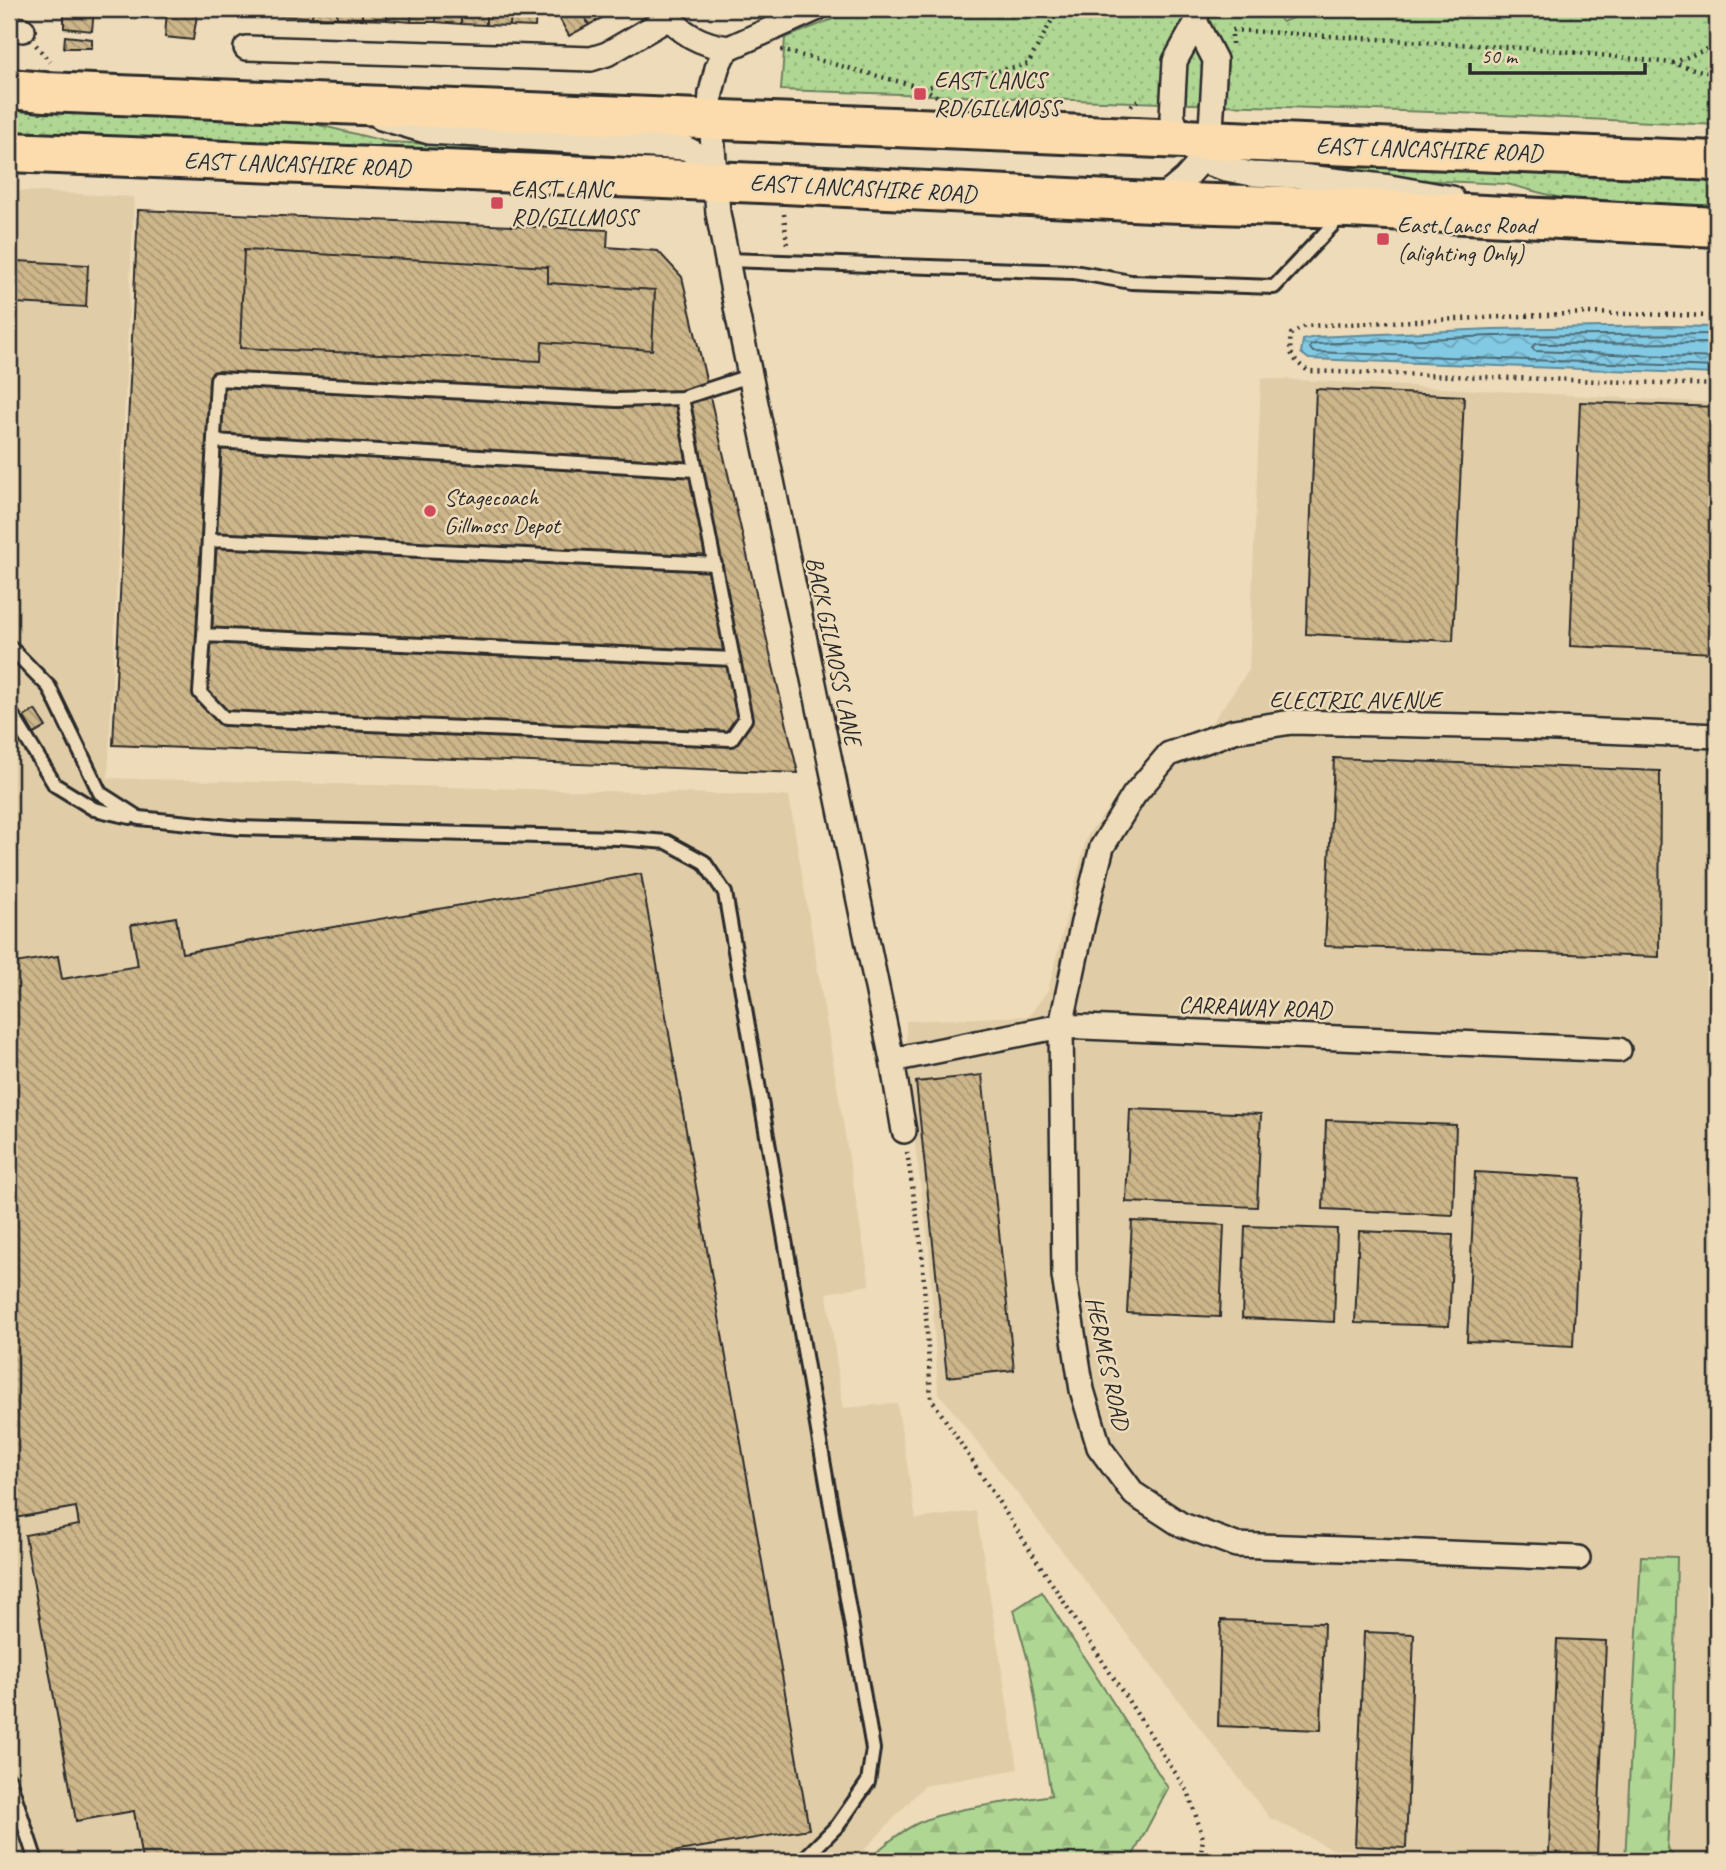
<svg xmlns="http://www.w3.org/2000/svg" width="1726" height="1870" viewBox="0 0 1726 1870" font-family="Caveat,sans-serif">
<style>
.built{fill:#e0cda8}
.grass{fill:url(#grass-dots);stroke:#6d815f;stroke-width:2}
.forest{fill:url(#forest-firs);stroke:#6d815f;stroke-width:2}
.water{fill:url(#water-waves);stroke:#5f8a99;stroke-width:2}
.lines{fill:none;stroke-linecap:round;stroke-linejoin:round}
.shore{stroke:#4e6a75;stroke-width:2}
.building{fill:url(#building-back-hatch);stroke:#2b2b2b;stroke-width:2}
.service-casing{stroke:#2b2b2b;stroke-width:18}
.minor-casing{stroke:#2b2b2b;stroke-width:28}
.trunk-casing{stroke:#2b2b2b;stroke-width:44}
.path{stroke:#2b2b2b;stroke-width:4.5;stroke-dasharray:2 5;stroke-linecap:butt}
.service{stroke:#eedbb9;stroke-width:12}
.minor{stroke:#eedbb9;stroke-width:23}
.trunk{stroke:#fcdcac;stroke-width:38}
.poi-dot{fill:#d1495b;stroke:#eedbb9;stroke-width:2.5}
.labels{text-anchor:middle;stroke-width:5;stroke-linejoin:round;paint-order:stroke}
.poi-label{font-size:24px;fill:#2b2b2b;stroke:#eedbb9;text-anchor:start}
.street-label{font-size:24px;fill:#2b2b2b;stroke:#eedbb9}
</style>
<defs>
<pattern id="grass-dots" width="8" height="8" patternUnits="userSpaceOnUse" patternTransform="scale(1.75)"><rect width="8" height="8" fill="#afd793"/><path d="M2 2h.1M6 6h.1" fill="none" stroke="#97b97f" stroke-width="1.8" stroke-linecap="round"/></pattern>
<pattern id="forest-firs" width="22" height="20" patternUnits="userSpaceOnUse" patternTransform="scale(1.75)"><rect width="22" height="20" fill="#afd793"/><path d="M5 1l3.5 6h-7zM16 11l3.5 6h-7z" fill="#97b97f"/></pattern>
<pattern id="water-waves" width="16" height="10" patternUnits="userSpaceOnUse" patternTransform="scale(1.75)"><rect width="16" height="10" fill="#82c9e3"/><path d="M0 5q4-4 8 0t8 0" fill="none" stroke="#6ba3b8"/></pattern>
<pattern id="building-back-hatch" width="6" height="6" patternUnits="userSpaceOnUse" patternTransform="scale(1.75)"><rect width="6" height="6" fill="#cdb68a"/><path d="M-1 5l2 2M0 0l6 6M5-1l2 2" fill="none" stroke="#a79471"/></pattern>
</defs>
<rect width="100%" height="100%" fill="#eedbb9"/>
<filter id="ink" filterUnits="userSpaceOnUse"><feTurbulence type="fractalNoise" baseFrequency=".0143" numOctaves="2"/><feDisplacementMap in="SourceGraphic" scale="14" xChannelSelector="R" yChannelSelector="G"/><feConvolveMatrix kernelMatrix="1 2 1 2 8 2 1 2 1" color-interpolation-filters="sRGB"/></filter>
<g filter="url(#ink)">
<path class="built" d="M9 190 134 197 108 778 789 796 870 1285 827 1293 843 1408 897 1403 916 1519 976 1511 1018 1769 924 1786 854 1861H9Z
M1261 378 1717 403V1861H1494L1336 1851 1270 1818 938 1392 929 1248 907 1086 906 1021 1029 1016 1048 990 1087 836 1158 744 1210 725 1249 670Z"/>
<path class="grass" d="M858 9H1275L1282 22 1315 9H1717V125L1459 113 781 90 785 38Z
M9 107 303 121 388 142 671 155 683 161 9 137Z
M1302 160 1717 177V208L1572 201 1507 184 1395 179 1300 165Z"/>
<path class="forest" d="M1641 1556 1677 1557 1673 1756 1667 1849 1678 1861H1625Z
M1042 1592 1168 1788 1130 1861H866C882 1847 898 1833 918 1823 957 1806 1009 1803 1051 1795L1030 1668 1014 1610Z"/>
<path class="water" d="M1666 326 1717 327V374L1309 359 1301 353 1303 340 1315 337 1492 329Z"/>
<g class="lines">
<path class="shore" d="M1717 334 1492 336 1317 344 1311 345 1310 348 1313 352 1717 367
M1717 343 1535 344 1532 348 1535 351 1717 358"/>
</g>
<path class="building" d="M64 9H94L92 31 64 28Z
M167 9H198L193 40 165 37Z
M238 9H263V15L238 14Z
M263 9H288V16L263 15Z
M288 9H313L312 17 288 16Z
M313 9H337V18L312 17Z
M337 9H362V19L337 18Z
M362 9H387V20L362 19Z
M387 9H412L411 22 387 20Z
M412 9H437L436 22H411Z
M437 9H461V24L436 22Z
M461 9H486V25L461 24Z
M486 9H511L510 26 486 25Z
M511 9H536L535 27 510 26Z
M566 9H580L589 25 569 36 557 14Z
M580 9H606L609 14 589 25Z
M65 36 92 39V48H64Z
M138 210 608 230 607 247 658 251 682 277 798 773 113 745Z
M244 250 548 267V283L655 290 652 350 542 342 541 361 240 348Z
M18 261 88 265 86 307 16 303Z
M1316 389 1464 396 1453 641 1306 634Z
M1580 402 1717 407V585L1714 653 1570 646Z
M35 710 46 727 34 734 24 717Z
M1334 758 1660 771 1659 957 1325 946Z
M641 874 809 1829 620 1861H142L134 1811 76 1821 25 1535 79 1525 76 1507 9 1519V964L58 956 62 979 138 966 131 925 176 917 182 953Z
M982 1075 1014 1370 947 1377 916 1082Z
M1130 1109 1261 1114 1257 1207 1126 1202Z
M1326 1120 1456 1125 1453 1215 1323 1209Z
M1475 1172 1581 1178 1573 1346 1467 1341Z
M1132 1221 1224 1225 1220 1317 1127 1313Z
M1245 1226 1337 1229 1334 1322 1242 1318Z
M1359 1231 1453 1235 1449 1326 1355 1323Z
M1221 1620 1324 1623 1321 1730 1218 1726Z
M1364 1632 1414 1634 1406 1848 1355 1846Z
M1557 1639 1606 1641 1597 1856 1549 1854Z"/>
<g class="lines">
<defs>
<path id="service" d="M727 260 1074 272 1131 282 1274 287 1341 216
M682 398 733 659 204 635 217 379 617 400 682 398 749 376
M214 441 696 470
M209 540 715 564
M204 635 200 693 224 718 731 739 745 719 733 659
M9 646 49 687 100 793 139 818 240 828 618 838 667 842 704 862 725 893 873 1749 868 1782 838 1825 802 1861
M9 710 55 785 94 809 130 817
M9 1779 36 1861"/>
<path id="minor" d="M664 9C677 33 703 45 729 48
M816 9 729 48 723 55 717 68 711 93 710 107 718 213 737 312 892 1060 904 1131
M1197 9 1196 23 1175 61 1172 116 1180 138 1195 153 1210 164 1226 169 1252 174 1300 176 1390 187 1452 198
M9 28 23 30
M246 48 591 59 607 54 669 18
M381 118 429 132 685 148C699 154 710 163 714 178
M1154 201 1172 190 1185 179 1203 159 1210 146 1215 60 1196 23
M892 1060 1061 1026 1619 1050
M1578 1558 1236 1545 1180 1524 1134 1494 1099 1447 1082 1390 1064 1276 1061 1026 1083 922 1102 847 1134 795 1169 754 1234 731 1292 722 1509 727 1717 736"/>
<path id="trunk" d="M9 89 45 92 1717 161
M9 152 784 184 1152 202 1348 208 1717 227"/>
</defs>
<use href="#service" class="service-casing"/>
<use href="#minor" class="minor-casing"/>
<use href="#trunk" class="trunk-casing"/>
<path class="path" d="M1232 44V30L1554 50 1672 63 1717 75
M36 45 50 62
M781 50 923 88 1028 64 1058 9
M1673 63 1717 45
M923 88 940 98
M1131 106 1142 97
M784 214 787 246
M1717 316 1588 313 1305 326 1291 334C1288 354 1292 359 1308 371L1717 385
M907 1152 922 1251 931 1398 1189 1794 1203 1838 1200 1861"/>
<use href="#service" class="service"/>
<use href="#minor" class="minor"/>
<use href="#trunk" class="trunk"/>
</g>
</g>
<g class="poi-dot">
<rect x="913" y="87" width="14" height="14" rx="3.5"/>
<rect x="490" y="196" width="14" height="14" rx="3.5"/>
<rect x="1376" y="232" width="14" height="14" rx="3.5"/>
<circle cx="430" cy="511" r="7"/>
</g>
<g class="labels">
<g class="poi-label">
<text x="934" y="88">EAST LANCS<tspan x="934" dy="28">RD/GILLMOSS</tspan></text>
<text x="511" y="197">EAST LANC<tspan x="511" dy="28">RD/GILLMOSS</tspan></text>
<text x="1397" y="233">East Lancs Road<tspan x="1397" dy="28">(alighting Only)</tspan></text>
<text x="444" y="505">Stagecoach<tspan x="444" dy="28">Gillmoss Depot</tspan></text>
</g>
<g class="street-label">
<text transform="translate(1429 149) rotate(2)" y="8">EAST LANCASHIRE ROAD</text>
<text transform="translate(297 164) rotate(2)" y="8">EAST LANCASHIRE ROAD</text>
<text transform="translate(863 188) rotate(3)" y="8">EAST LANCASHIRE ROAD</text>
<text transform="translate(834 651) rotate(78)" y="8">BACK GILMOSS LANE</text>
<text x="1355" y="708">ELECTRIC AVENUE</text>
<text transform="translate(1255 1007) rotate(2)" y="8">CARRAWAY ROAD</text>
<text transform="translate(1108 1363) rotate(78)" y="8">HERMES ROAD</text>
</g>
</g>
<rect width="1726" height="1870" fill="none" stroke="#eedbb9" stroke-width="35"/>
<rect x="18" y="18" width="1691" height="1835" fill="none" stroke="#2b2b2b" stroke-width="2.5" filter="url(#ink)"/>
<path d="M1470 63v10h175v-10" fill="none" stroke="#2b2b2b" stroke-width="3.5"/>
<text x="1481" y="63" font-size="21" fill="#2b2b2b" stroke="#eedbb9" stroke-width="5" paint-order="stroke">50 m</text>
</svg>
